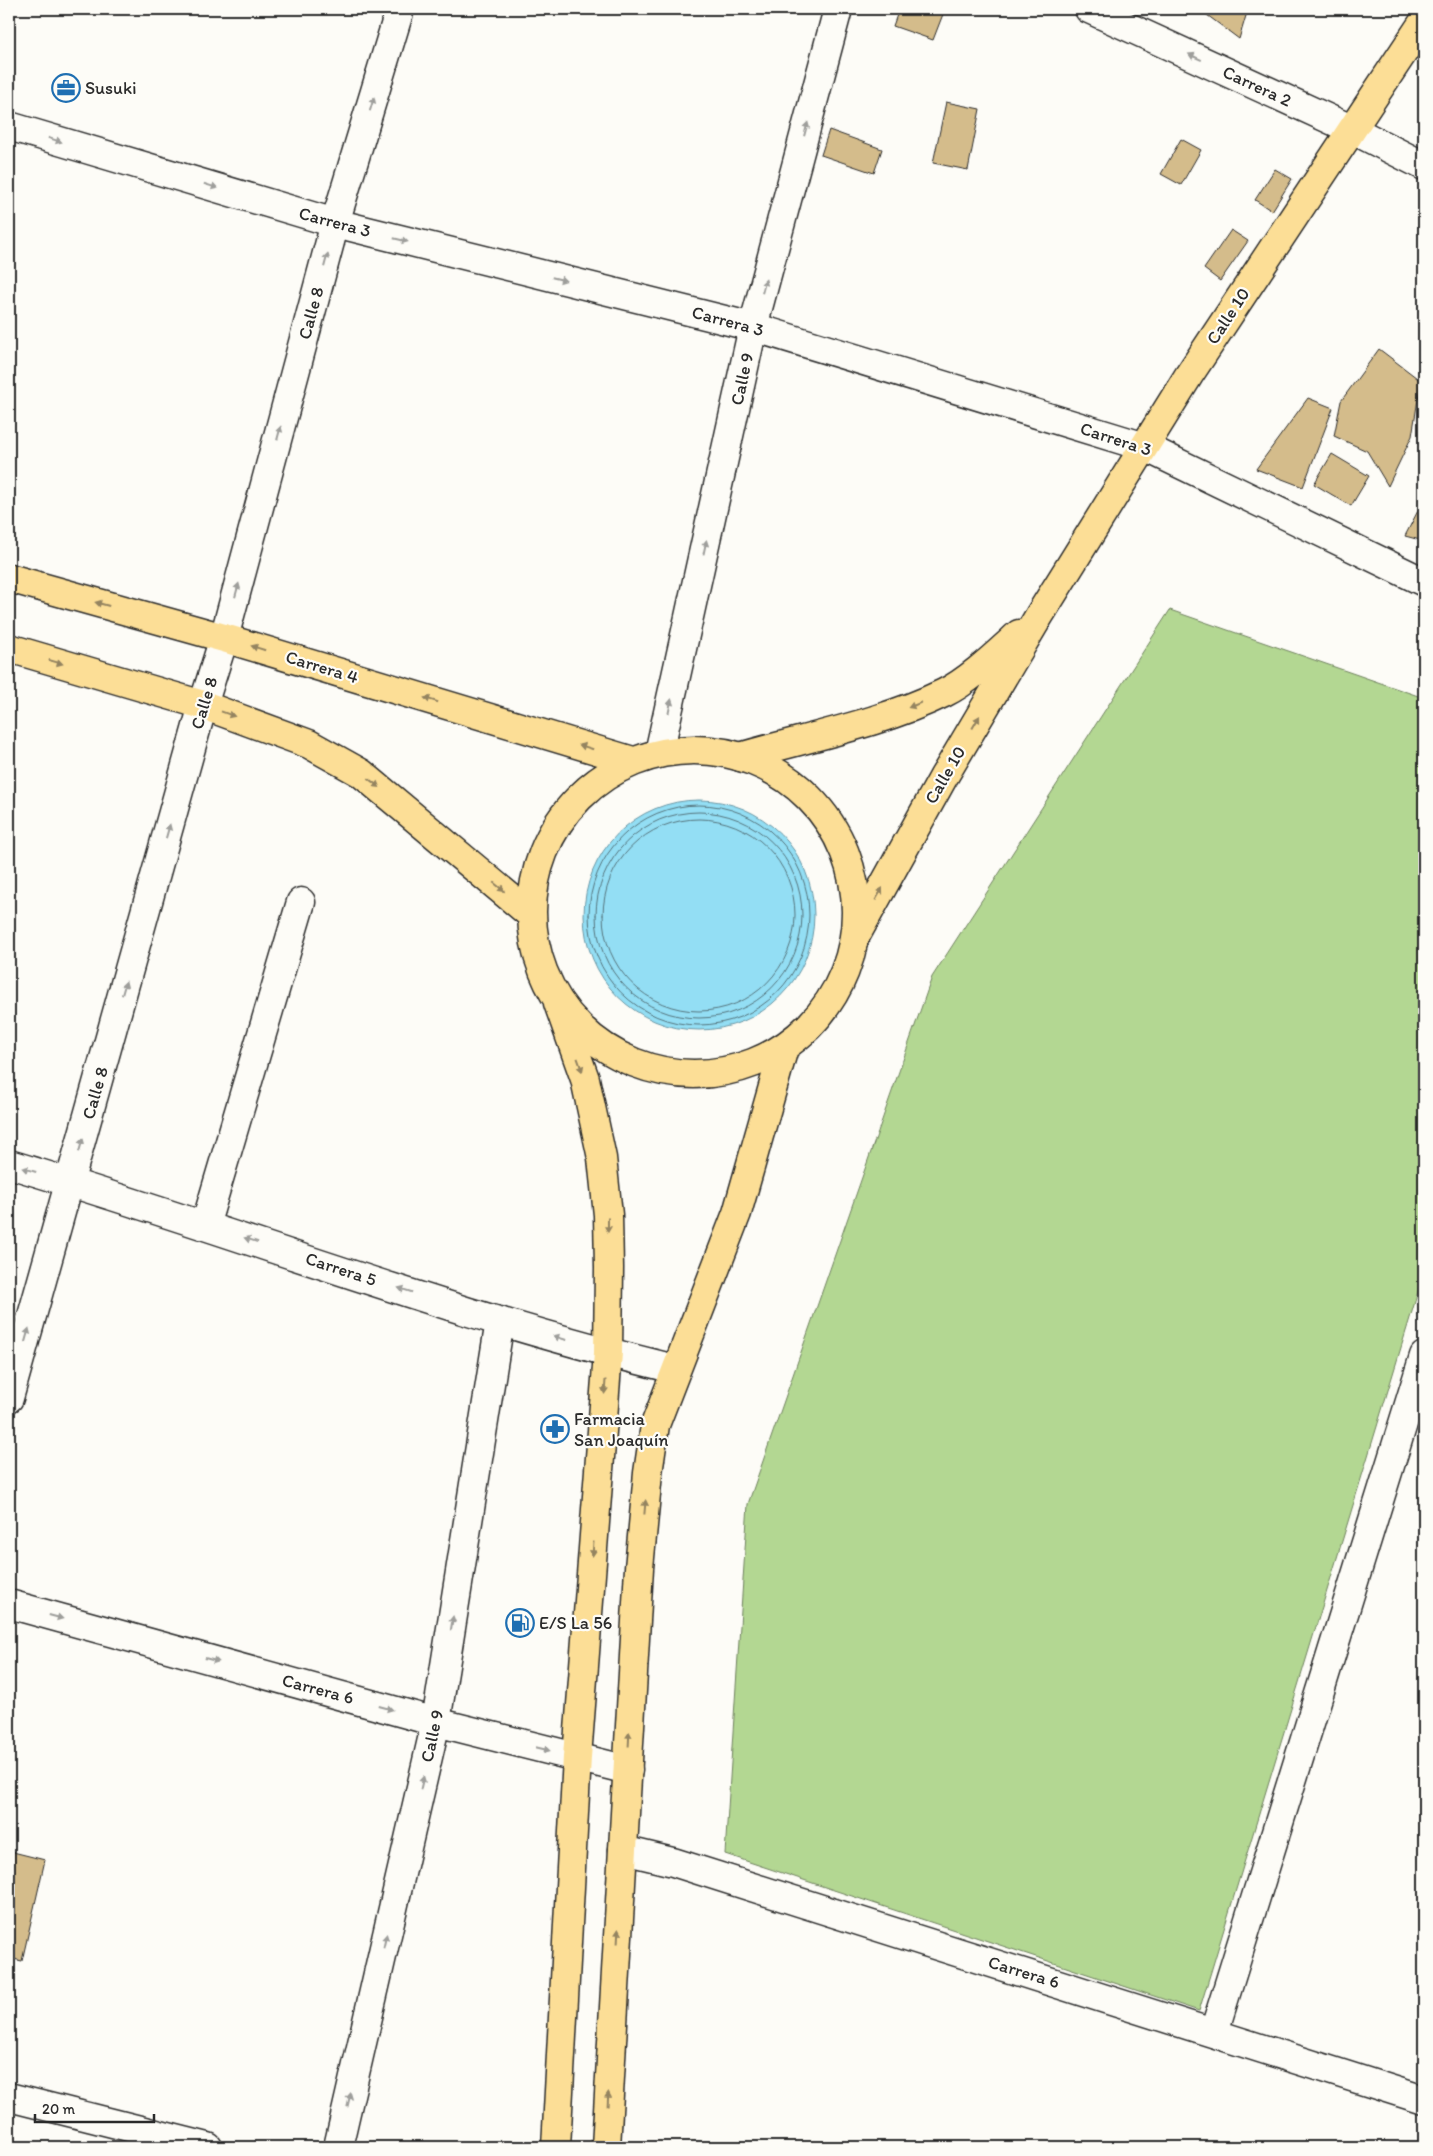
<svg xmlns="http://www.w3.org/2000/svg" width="1433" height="2156" viewBox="0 0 1433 2156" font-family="Itim,sans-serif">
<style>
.green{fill:#b3d792;stroke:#6f815e}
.water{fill:#93def4;stroke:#6996a4}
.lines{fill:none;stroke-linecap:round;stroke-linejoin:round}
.shore{stroke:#55737b;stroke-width:1}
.building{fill:#d4bc8b;stroke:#2b2b2b}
.minor-casing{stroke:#2b2b2b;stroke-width:31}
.major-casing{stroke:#2b2b2b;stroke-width:31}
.highway-casing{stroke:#2b2b2b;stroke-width:31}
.minor{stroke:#fdfcf7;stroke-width:28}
.major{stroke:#fcde96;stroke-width:28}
.highway{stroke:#fcde96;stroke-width:28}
.oneway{fill:#9e9e9b}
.oneway2{fill:#948460}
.labels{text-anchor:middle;stroke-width:4.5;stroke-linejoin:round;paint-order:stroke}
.street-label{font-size:18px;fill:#2b2b2b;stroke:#fdfcf7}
.poi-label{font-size:18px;fill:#2b2b2b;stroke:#fdfcf7;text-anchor:start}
</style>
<rect width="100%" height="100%" fill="#fdfcf7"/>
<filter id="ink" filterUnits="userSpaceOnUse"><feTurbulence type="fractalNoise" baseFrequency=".02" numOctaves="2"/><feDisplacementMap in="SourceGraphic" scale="10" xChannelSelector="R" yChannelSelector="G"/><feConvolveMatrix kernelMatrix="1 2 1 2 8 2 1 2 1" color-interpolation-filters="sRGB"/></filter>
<g filter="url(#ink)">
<path class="green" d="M1170 610 1424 698V1272L1199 2011 725 1854 748 1504 932 977Z"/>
<path class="water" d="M584 915a115 115 0 1 1 230 0a115 115 0 1 1-230 0Z"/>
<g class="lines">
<path class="shore" d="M589 915a110 110 0 1 1 220 0a110 110 0 1 1-220 0Z
M596 915a103 103 0 1 1 206 0a103 103 0 1 1-206 0Z
M603 915a96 96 0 1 1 192 0a96 96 0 1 1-192 0Z"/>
</g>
<path class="building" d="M899 9H945L933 40 893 26Z
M1199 9H1248L1239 39Z
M946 102 980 109 968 170 933 163Z
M829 130 882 149 874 173 821 155Z
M1181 139 1201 150 1181 185 1161 174Z
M1275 169 1292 179 1272 211 1255 200Z
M1231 230 1248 241 1220 281 1204 269Z
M1379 349 1421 381 1412 436 1388 486 1367 451 1334 436 1341 401Z
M1308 398 1333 408 1303 487 1256 469Z
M1332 454 1369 476 1351 506 1314 484Z
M1422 503 1424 504V541L1405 536Z
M9 1851 45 1860 22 1961 9 1958Z"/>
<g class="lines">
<defs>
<path id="minor" d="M1089 9 1351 129 1424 166
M9 126 335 223 753 327 1145 447 1424 582
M659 753 753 327 838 9
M9 1164C232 1230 449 1315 675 1369
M205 1226 301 902
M9 1398 203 705 224 638 335 223 400 9
M9 1604 436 1722 628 1770
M623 1850 673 1862 1424 2100
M1214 2032 1424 1356
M9 2097 208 2147
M338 2147 436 1722 500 1321"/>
<path id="major" d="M740 757C808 737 880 724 944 693 969 681 999 652 1019 634
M855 937 943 778 1039 616 1189 375 1424 21"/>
<path id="highway" d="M9 578 224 638 633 761
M9 648 203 705 309 744 361 773 530 914
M532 912a162 162 0 1 1 324 0a162 162 0 1 1-324 0Z
M556 2147 577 1757 608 1353 609 1268 608 1215 602 1158 585 1079 558 1003
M606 2147 639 1568 648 1473 655 1425 737 1213 784 1048"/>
</defs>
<use href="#minor" class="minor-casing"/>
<use href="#major" class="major-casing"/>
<use href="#highway" class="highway-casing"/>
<use href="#minor" class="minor"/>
<use href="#major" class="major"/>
<use href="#highway" class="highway"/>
</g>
<defs><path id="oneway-solid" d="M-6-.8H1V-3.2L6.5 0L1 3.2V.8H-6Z" transform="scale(1.25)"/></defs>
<g class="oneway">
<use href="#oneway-solid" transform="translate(1195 57) rotate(-155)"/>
<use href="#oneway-solid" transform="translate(372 104) rotate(-73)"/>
<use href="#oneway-solid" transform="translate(806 129) rotate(-75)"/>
<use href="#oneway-solid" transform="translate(55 140) rotate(17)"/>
<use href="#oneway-solid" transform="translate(211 186) rotate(17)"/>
<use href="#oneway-solid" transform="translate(401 240) rotate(14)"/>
<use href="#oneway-solid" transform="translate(326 260) rotate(-75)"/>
<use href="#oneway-solid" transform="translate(559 279) rotate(14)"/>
<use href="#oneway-solid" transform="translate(764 286) rotate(-75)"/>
<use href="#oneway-solid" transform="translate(279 433) rotate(-75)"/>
<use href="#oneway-solid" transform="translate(705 547) rotate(-78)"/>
<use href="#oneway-solid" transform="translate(237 590) rotate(-75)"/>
<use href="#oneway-solid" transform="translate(670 706) rotate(-78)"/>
<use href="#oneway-solid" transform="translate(168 831) rotate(-74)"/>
<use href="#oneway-solid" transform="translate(124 988) rotate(-74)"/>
<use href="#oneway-solid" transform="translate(81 1145) rotate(-74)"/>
<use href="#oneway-solid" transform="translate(29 1170) rotate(-164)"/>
<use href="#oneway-solid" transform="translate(251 1240) rotate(-162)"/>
<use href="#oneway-solid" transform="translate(405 1290) rotate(-162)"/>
<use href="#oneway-solid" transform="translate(27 1335) rotate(-74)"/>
<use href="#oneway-solid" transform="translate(560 1338) rotate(-163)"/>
<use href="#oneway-solid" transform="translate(56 1617) rotate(15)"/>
<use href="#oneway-solid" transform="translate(452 1623) rotate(-81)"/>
<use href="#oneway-solid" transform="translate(212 1660) rotate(15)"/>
<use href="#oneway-solid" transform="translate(386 1708) rotate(15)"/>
<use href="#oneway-solid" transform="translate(543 1749) rotate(14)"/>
<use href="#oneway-solid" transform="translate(422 1783) rotate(-77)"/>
<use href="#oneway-solid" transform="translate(385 1941) rotate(-77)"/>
<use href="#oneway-solid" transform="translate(349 2100) rotate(-77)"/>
</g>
<g class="oneway2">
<use href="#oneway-solid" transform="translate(102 604) rotate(-165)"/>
<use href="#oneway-solid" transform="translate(258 648) rotate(-163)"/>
<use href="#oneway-solid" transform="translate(56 662) rotate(16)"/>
<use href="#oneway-solid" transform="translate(431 700) rotate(-163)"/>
<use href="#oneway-solid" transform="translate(915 705) rotate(158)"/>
<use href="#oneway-solid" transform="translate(228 714) rotate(20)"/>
<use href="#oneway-solid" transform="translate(976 722) rotate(-60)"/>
<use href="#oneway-solid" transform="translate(586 747) rotate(-163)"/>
<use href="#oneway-solid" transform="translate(374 783) rotate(38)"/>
<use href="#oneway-solid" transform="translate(499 887) rotate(40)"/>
<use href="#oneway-solid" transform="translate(879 894) rotate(-61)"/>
<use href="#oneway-solid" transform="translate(580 1065) rotate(70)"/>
<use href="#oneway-solid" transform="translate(608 1225) rotate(90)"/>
<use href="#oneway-solid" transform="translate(605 1387) rotate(94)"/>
<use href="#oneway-solid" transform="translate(645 1507) rotate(-85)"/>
<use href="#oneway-solid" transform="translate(593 1549) rotate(94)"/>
<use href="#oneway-solid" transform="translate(629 1739) rotate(-87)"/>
<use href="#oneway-solid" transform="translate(618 1936) rotate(-87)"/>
<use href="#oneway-solid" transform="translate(608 2099) rotate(-87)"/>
</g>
</g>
<defs>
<symbol id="office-ring" viewBox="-11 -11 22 22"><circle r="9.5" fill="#fdfcf7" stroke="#1f6fb2" stroke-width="1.5"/><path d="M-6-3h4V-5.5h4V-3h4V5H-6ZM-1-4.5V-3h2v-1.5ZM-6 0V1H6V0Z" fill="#1f6fb2"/></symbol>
<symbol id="pharmacy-ring" viewBox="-11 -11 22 22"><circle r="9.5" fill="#fdfcf7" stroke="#1f6fb2" stroke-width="1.5"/><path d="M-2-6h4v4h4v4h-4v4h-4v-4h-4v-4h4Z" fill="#1f6fb2"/></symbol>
<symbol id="fuel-ring" viewBox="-11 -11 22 22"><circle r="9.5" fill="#fdfcf7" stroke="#1f6fb2" stroke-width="1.5"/><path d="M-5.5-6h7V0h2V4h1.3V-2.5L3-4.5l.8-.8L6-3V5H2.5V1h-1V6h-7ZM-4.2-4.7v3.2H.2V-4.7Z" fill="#1f6fb2"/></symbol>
</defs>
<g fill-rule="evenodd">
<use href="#office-ring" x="50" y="72" width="32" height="32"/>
<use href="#pharmacy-ring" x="539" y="1413" width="32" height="32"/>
<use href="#fuel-ring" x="504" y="1607" width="32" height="32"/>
</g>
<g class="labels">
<g class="street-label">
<text transform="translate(1257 86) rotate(25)" y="6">Carrera 2</text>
<text transform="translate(335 222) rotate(15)" y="6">Carrera 3</text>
<text transform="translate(311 313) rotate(-75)" y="6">Calle 8</text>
<text transform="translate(1228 316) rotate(-57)" y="6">Calle 10</text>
<text transform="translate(728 321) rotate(15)" y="6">Carrera 3</text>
<text transform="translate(742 379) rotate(-78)" y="6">Calle 9</text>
<text transform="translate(1116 439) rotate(18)" y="6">Carrera 3</text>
<text transform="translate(322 667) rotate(17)" y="6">Carrera 4</text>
<text transform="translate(204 703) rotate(-73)" y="6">Calle 8</text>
<text transform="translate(945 775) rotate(-60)" y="6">Calle 10</text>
<text transform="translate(95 1093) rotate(-74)" y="6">Calle 8</text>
<text transform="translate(341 1269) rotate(18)" y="6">Carrera 5</text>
<text transform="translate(318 1689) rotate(15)" y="6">Carrera 6</text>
<text transform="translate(432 1736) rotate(-78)" y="6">Calle 9</text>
<text transform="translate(1024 1972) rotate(17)" y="6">Carrera 6</text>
</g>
<g class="poi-label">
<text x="85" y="94">Susuki</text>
<text x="574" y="1425">Farmacia<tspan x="574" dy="21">San Joaquín</tspan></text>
<text x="539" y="1629">E/S La 56</text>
</g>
</g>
<rect width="1433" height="2156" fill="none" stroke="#fdfcf7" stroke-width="30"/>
<rect x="15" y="15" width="1403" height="2126" fill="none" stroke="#2b2b2b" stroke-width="2" filter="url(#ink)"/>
<path d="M35 2114v8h119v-8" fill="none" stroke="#2b2b2b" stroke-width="2.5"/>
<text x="42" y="2114" font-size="15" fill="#2b2b2b" stroke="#fdfcf7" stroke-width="4" paint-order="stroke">20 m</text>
</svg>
